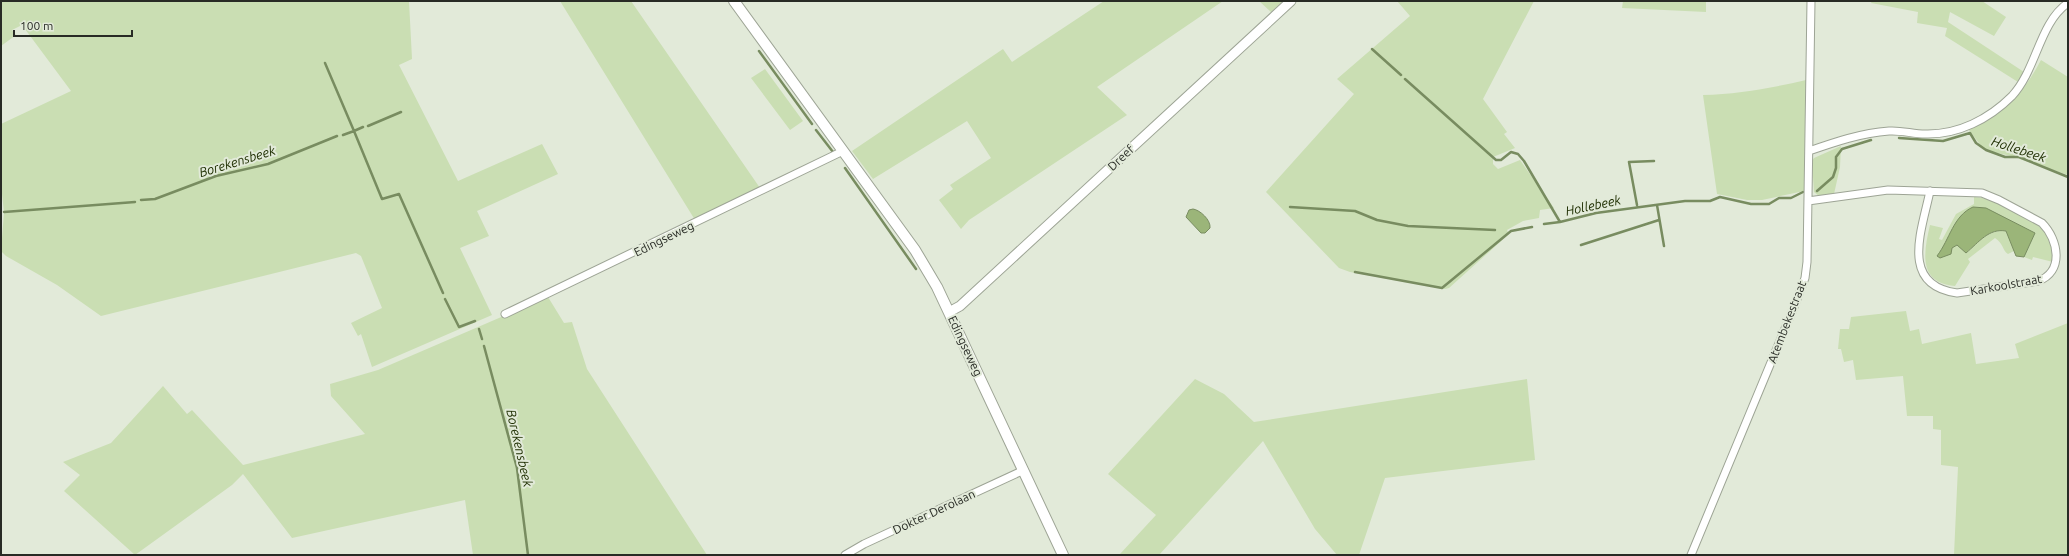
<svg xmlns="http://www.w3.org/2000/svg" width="2069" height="556" viewBox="0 0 2069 556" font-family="Ubuntu,sans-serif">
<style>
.green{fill:#cadeb3}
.water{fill:#9bb579;stroke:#788c60}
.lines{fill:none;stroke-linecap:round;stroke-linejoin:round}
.stream{stroke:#788c60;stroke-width:2.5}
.minor-casing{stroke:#9da495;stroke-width:9}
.tertiary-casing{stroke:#9da495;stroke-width:11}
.secondary-casing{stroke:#9da495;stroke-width:12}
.minor{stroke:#fff;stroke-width:7}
.tertiary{stroke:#fff;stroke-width:9}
.secondary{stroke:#fff;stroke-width:10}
.labels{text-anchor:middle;stroke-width:4;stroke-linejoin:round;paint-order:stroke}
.street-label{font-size:12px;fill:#282b25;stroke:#e2ead9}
.water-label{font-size:13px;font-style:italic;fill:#203003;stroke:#e2ead9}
</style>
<rect width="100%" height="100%" fill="#e2ead9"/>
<path class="green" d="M1 1H409L412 59 399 65 458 181 542 144 558 174 477 211 489 236 460 248 492 315 372 367 361 334 358 336 351 323 382 308 361 256 356 253 101 316 57 285 6 256 1 251 4 212 1 185V124L71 91 22 25 12 30 16 35 1 46Z
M560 1H631L760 188 695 220Z
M1104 1H1223L1097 87 1127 115 969 220 961 229 939 200 953 189 950 185 991 158 967 121 873 179 852 151 1003 49 1012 62Z
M1259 1H1283L1271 12Z
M1397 1H1534L1483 99 1507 132 1504 134 1515 148 1493 157V164L1498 169 1520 160 1554 208 1540 210 1539 218 1523 221 1507 230 1509 234 1449 288 1445 289 1350 272 1339 268 1266 192 1354 94 1337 79 1410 16Z
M1623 1H1706V12L1622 8Z
M1872 1H1982L2006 17 1994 36 1950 12 1948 22 2024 72 2018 82 1945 36 1947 28 1917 23 1918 12 1871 3Z
M2041 60 2068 77V175L2011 156 1984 150 1969 130C2006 109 2020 99 2041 60Z
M765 69 803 121 790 130 751 78Z
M1806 80 1804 191 1762 200H1747L1717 194 1703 95C1738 94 1772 88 1806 80Z
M1841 146 1840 167 1834 194 1819 196 1814 192 1812 161 1814 158Z
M1974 197C1991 197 2038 220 2047 235 2052 243 2052 253 2053 262L2033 257 2032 260 2024 257 2035 233 2023 228 1951 231 1945 246 1952 248 1957 245 1966 253C1979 242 1989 229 2006 231L2014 251 2008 254C2002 250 2004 244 1995 238L1968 259 1970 262 1955 286C1917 283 1924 251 1930 225L1943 228 1939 239 1942 240 1956 214 1974 204Z
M548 297 564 323 572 322 587 369 707 555H473L465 500 292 538 243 474 232 485 135 555 64 491 80 475 63 462 111 443 163 386 187 414 192 410 243 465 365 434 331 396 330 384 378 370Z
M1906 311 1910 331 1919 329 1922 344 1971 333 1976 364 2019 358 2015 344 2068 323V555H1954L1958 467 1941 465V430L1933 429V416H1907L1903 376 1856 380 1853 360 1844 362 1841 349H1838L1840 329H1849L1851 317Z
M1195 379 1224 394 1254 422 1527 379 1535 460 1385 478 1359 555H1337L1315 529 1263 441 1159 555H1122L1120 554 1156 515 1108 474Z"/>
<path class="water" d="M1973 207 1986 208 2035 233 2024 257 2016 256 2006 231C1989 228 1979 242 1966 253L1957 245 1952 248 1951 254 1940 258 1937 256C1950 239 1953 216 1973 207Z
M1193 209C1200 210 1211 220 1210 228L1205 233H1201L1186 217 1189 210Z"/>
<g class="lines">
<path class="stream" d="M1372 49 1401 75
M759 51 812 124
M325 63 354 131 363 127
M1405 79 1496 160H1501L1511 152 1518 154 1524 161 1560 222 1596 213 1685 201H1710L1720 197 1751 204H1769L1779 198H1791L1803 192
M368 126 401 112
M816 130 833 152
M343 135 354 131 382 199 399 194 443 293
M1899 138 1943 141 1970 133 1976 143 1986 150 2005 157H2019L2068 177
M845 168 916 269
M1817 191 1833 177 1836 168V157L1842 149 1871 140
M141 200 155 199 216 176 268 164 337 136
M1637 205 1629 162 1654 161
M1657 205 1664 246
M1290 207 1355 211 1377 220 1408 226 1495 230
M4 212 135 202
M1544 224 1560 222
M1581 245 1659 220
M1355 272 1442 288 1511 231 1532 227
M445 299 459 327 475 321
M479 329 482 339
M484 346 517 468 528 555"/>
<defs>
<path id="minor" d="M1809 151C1835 142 1861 133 1889 131 1901 130 1913 134 1925 134 1958 135 1989 119 2012 96 2037 69 2039 23 2068 3
M1808 201 1888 190 1982 193 1999 200 2042 223C2059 240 2064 272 2038 281L1957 293C1899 285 1922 230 1930 191
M505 314 843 151
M845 555 864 544 1024 470
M1691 555 1794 307 1805 278 1807 262 1811 1"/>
<path id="tertiary" d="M949 312 960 306 1291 1"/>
<path id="secondary" d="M734 1 915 250 937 287 1063 555"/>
</defs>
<use href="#minor" class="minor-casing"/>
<use href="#tertiary" class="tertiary-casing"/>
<use href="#secondary" class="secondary-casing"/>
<use href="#minor" class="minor"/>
<use href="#tertiary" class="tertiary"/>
<use href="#secondary" class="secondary"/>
</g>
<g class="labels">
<g class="street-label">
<text transform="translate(1121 158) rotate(-43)" y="4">Dreef</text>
<text transform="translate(664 239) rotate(-26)" y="4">Edingseweg</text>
<text transform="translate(2006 285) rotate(-10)" y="4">Karkoolstraat</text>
<text transform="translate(1787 322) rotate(-69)" y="4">Atembekestraat</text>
<text transform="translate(965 346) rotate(65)" y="4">Edingseweg</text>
<text transform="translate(934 512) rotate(-25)" y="4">Dokter Derolaan</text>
</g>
<g class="water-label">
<text transform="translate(2019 149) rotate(18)" y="5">Hollebeek</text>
<text transform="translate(237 161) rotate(-17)" y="5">Borekensbeek</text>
<text transform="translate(1593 205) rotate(-12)" y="5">Hollebeek</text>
<text transform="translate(520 448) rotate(77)" y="5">Borekensbeek</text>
</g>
</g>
<rect width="2069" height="556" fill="none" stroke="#282b25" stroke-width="4"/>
<path d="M14 30v6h118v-6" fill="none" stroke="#282b25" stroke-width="2"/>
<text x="20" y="30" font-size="12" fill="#282b25" stroke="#e2ead9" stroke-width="3" paint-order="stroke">100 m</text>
</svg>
